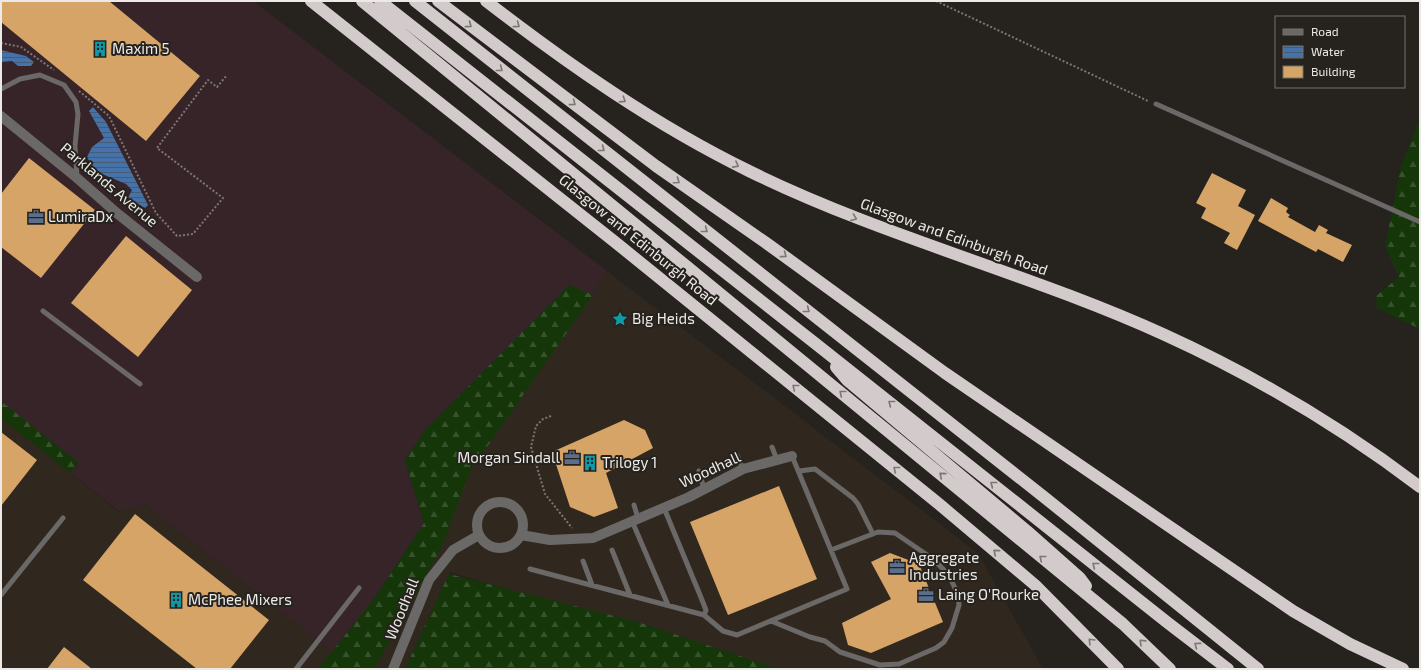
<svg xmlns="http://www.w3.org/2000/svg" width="1421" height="670" viewBox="0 0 1421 670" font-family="'Exo 2',sans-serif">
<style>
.commercial{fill:#372429}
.built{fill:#30281f}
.forest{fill:url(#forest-firs)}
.water{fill:url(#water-rules)}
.building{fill:#d6a467}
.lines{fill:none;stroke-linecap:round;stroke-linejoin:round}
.path{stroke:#7b7774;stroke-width:2;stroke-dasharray:2 2;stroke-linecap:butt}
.lane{stroke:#6b6868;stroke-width:5}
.street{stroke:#6b6868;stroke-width:10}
.highway{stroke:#d2cacb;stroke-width:12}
.oneway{stroke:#7c7674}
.labels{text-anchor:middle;stroke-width:4;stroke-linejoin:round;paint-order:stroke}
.poi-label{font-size:15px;fill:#eceae7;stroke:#26221e;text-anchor:start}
.street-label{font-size:15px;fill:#eceae7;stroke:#26221e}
</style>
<defs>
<pattern id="forest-firs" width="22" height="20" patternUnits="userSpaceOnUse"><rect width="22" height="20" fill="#153609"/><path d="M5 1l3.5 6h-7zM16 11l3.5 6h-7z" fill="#37532d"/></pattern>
<pattern id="water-rules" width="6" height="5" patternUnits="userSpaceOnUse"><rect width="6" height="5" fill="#4572a8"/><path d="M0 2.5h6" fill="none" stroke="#465c76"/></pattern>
</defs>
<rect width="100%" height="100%" fill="#26221e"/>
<path class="commercial" d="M1 1H253L607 271 593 295 405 460 424 523 374 599 332 652 144 504 120 512 1 418Z"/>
<path class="built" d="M607 271 978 553 1043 669H775L450 572 405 669H1V418L119 512 144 504 332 652 374 599 424 523 405 460 425 430 569 285 593 295Z"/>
<path class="forest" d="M1420 119V329L1377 308 1376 296 1399 277 1385 247 1401 166Z
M569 285 593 295 470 471 441 549 374 669H318L374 599 424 523 405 460 425 430Z
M1 401 79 463 70 473 1 418Z
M449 574 638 622 779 669H405Z"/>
<path class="water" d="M1 50 26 56 34 62 31 66H18L12 61 1 62Z
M93 107 106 122 148 205 145 208 128 198 132 190 126 184 95 171 87 157 92 147 104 138 89 111Z"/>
<path class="building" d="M1 1H109L200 76 146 141 1 22Z
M29 158 95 210 41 278 1 247V194Z
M1212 173 1246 190 1238 206 1255 215 1237 250 1224 243 1230 233 1201 218 1206 208 1196 203Z
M1271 198 1288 208 1286 212 1290 215 1288 217 1315 232 1319 225 1328 230 1326 233 1352 245 1343 262 1318 249 1316 252 1258 221Z
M126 236 192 290 138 357 71 303Z
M624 420 645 430 653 448 606 473 618 508 594 517 570 507 552 452Z
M1 432 37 460 1 506Z
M779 486 817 579 728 615 690 522Z
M135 514 269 620 230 669H197L83 580Z
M890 553 919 564 943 622 871 653 848 645 842 623 891 599 871 562Z
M64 647 92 669H47Z"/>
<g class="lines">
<path class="path" d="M936 1 1148 101
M1 43 21 47 54 70
M79 91 109 116 156 213 177 236 193 234 223 198 157 148 208 80 217 87 227 75
M551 416 543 419 536 426 531 447 545 494 572 528"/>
<path class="lane" d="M1 89 20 79 40 75 64 85 76 102 78 114 75 146 77 177
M1156 104 1420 222
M43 311 140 384
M772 447 777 460
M737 455 743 469
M699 471 704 489
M799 471 815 469 853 498 858 504 873 534
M634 505 638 518
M632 521 668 605
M612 550 630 595
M583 561 592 585
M530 569 704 615 706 610 700 595 664 508
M1 595 63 518
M704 615 723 631 737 635 847 589 792 456
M771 621 810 637 825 641 840 652 880 665 899 664 936 648 944 642 952 628 959 605 958 595 949 575 933 559 895 533 878 532 831 550
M296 669 359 588"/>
<path class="street" d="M1 116 77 178 118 214 197 277
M477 525a23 23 0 1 1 46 0a23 23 0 1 1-46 0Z
M521 535 550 540 593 538 689 497 743 469 792 456
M393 669 429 580 453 550 479 535"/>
<path class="highway" d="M311 1 615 242 939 504 1035 585 1118 669
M362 1 685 265 1123 624 1170 669
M380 1 816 344 1168 623 1228 669
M415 1 1044 497 1258 669
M438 1 656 166 769 245 945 373 1293 611 1350 644 1403 669
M486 1C569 65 655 125 749 171 883 237 1029 273 1165 335 1255 376 1341 427 1420 487
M836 367 848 381 1027 531 1080 578 1086 586"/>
</g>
<defs><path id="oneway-chevron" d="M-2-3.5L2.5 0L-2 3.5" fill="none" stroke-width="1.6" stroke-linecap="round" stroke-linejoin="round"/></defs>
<g class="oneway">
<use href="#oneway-chevron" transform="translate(469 25) rotate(37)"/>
<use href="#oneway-chevron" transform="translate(517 25) rotate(37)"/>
<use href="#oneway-chevron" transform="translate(500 69) rotate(38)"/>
<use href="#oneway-chevron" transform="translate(623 100) rotate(33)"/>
<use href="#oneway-chevron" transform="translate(573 103) rotate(37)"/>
<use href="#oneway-chevron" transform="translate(602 149) rotate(38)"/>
<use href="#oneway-chevron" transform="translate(736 165) rotate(28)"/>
<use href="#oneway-chevron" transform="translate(677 181) rotate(35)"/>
<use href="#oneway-chevron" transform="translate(854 218) rotate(21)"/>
<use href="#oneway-chevron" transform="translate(705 230) rotate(38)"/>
<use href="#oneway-chevron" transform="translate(784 255) rotate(36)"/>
<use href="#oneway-chevron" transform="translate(807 310) rotate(38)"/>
<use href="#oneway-chevron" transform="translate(795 387) rotate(-141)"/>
<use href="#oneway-chevron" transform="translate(842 393) rotate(-141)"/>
<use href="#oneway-chevron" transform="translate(891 403) rotate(-142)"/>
<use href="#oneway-chevron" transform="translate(896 469) rotate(-141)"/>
<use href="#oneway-chevron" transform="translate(942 475) rotate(-140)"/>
<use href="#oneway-chevron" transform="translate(993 484) rotate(-142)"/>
<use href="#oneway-chevron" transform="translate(996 552) rotate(-140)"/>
<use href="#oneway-chevron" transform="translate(1042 558) rotate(-141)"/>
<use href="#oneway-chevron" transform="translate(1095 565) rotate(-142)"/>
<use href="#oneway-chevron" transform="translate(1091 641) rotate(-135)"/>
<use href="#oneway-chevron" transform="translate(1142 642) rotate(-136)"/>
<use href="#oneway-chevron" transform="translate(1197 645) rotate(-143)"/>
</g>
<defs>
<symbol id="building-bare" viewBox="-9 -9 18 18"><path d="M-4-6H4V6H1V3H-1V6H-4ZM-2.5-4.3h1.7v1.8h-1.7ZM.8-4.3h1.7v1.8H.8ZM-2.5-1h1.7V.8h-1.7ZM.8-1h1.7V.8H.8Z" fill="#0f9aa8" stroke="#26221e" stroke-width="2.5" paint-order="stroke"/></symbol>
<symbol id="office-bare" viewBox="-9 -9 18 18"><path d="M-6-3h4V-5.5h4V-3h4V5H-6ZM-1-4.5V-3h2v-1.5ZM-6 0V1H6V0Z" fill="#5c6f8a" stroke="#26221e" stroke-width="2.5" paint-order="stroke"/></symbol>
<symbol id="sight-bare" viewBox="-9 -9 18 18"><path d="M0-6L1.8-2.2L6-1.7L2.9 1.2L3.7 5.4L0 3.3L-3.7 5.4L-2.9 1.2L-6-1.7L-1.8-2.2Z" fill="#0f9aa8" stroke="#26221e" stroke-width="2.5" paint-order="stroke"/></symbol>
</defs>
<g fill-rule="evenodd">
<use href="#building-bare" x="89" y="38" width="22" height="22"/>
<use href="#office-bare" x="25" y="206" width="22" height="22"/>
<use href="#sight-bare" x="609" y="308" width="22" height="22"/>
<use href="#office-bare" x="561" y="447" width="22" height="22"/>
<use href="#building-bare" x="579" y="452" width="22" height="22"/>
<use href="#office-bare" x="886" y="556" width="22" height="22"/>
<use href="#office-bare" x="915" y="584" width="22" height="22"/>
<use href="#building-bare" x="165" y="589" width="22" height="22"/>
</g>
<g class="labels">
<g class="poi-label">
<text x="112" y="54">Maxim 5</text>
<text x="48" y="222">LumiraDx</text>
<text x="632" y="324">Big Heids</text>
<text x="560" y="463" text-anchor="end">Morgan Sindall</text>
<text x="602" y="468">Trilogy 1</text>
<text x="909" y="563">Aggregate<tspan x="909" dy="17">Industries</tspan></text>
<text x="938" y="600">Laing O'Rourke</text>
<text x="188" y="605">McPhee Mixers</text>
</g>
<g class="street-label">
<text transform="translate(109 185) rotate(40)" y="5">Parklands Avenue</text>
<text transform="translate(954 237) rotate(20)" y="5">Glasgow and Edinburgh Road</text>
<text transform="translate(638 240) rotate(39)" y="5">Glasgow and Edinburgh Road</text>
<text transform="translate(710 470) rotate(-25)" y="5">Woodhall</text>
<text transform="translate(402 609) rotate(-68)" y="5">Woodhall</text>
</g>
</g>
<rect width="1421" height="670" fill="none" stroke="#eceae7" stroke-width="4"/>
<rect x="1275" y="16" width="130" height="72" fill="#26221e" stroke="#75726e"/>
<rect x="1283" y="29" width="20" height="6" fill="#6b6868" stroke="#75726e"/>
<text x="1311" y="36" font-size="12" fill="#eceae7">Road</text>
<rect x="1283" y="46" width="20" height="12" fill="url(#water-rules)" stroke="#75726e"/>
<text x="1311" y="56" font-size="12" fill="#eceae7">Water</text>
<rect x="1283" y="66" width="20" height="12" fill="#d6a467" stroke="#75726e"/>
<text x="1311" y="76" font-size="12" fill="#eceae7">Building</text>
</svg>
